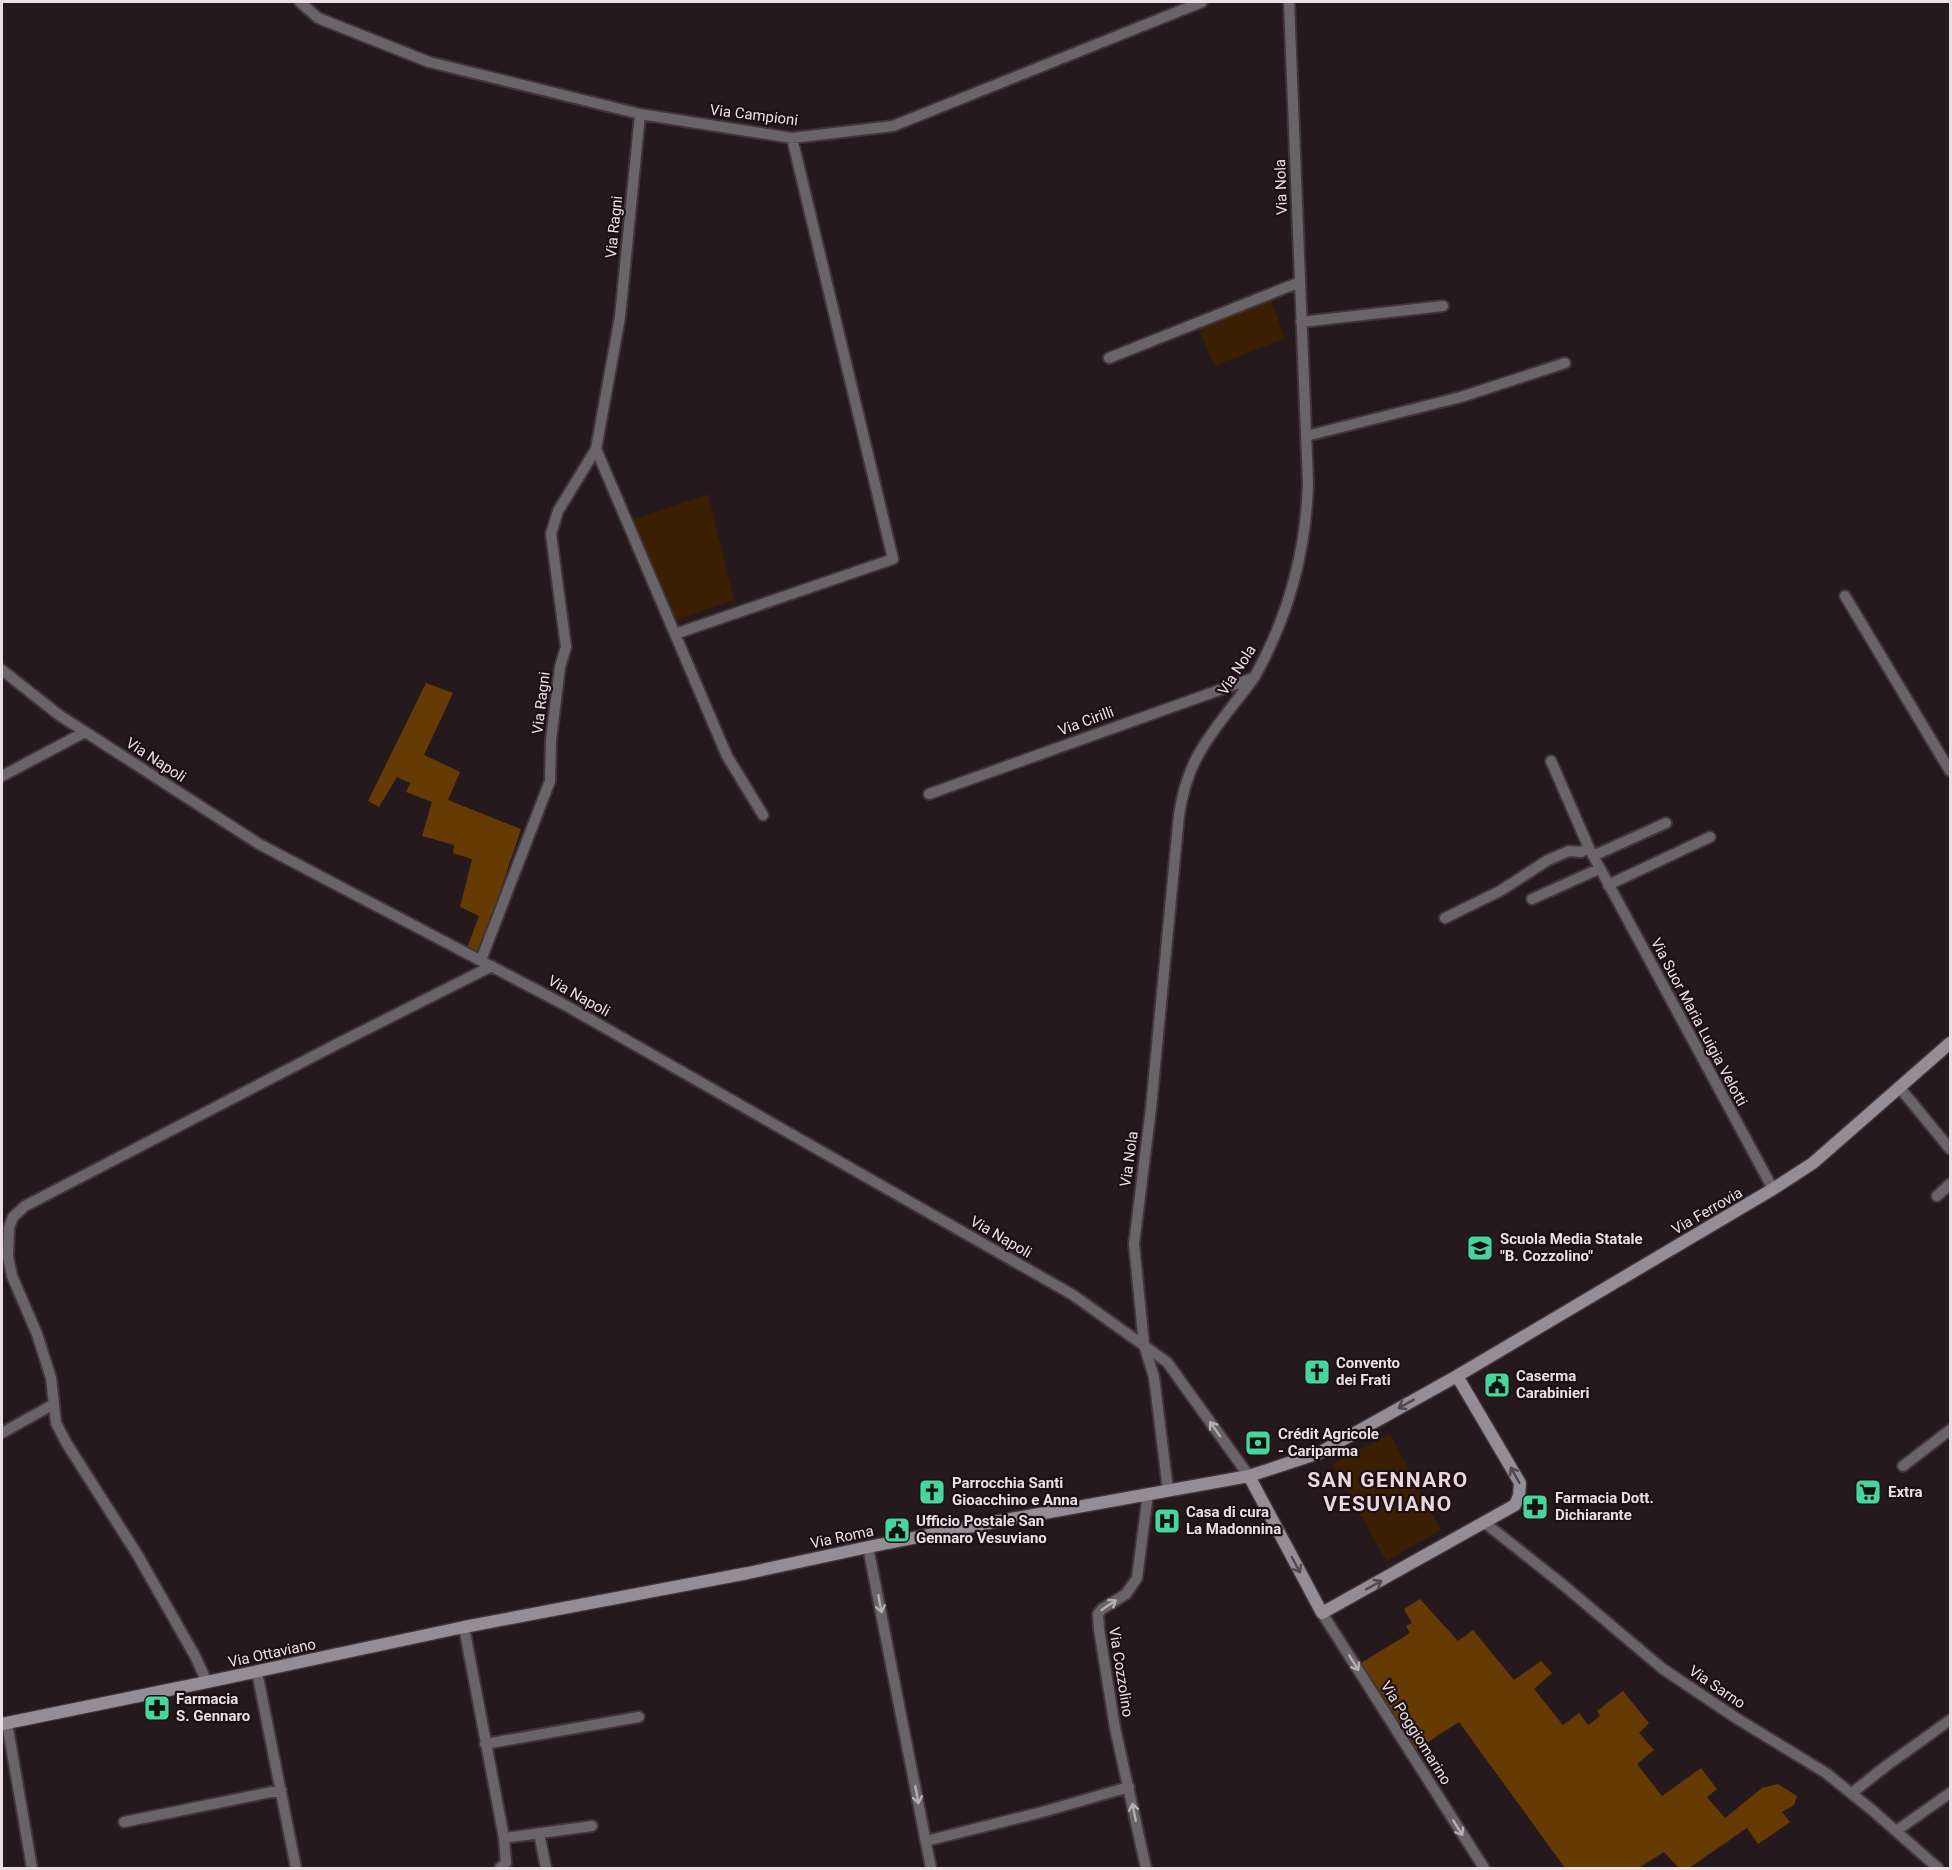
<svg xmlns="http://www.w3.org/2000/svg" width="1952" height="1870" viewBox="0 0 1952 1870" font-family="Roboto,sans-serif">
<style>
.green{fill:#3a1f02}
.forest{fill:#663a03}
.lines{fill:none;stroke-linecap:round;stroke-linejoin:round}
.minor-casing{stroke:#413539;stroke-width:14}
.secondary-casing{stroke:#413539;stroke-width:15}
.minor{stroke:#696469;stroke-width:10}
.secondary{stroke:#958d95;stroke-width:12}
.oneway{stroke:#53484e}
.oneway2{stroke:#b6aeb2}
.labels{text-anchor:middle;stroke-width:4.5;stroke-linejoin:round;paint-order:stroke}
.street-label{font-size:15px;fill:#eae0e3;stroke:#1d1014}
.poi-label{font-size:15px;font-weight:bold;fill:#eae0e3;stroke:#1d1014;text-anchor:start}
.district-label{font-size:21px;font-weight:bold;letter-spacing:1.5px;fill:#ebd7dd;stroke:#1d1014}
</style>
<rect width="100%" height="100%" fill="#26191d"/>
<path class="green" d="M1270 298 1285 338 1214 366 1198 327Z
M708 494 734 600 672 622 628 521Z
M1390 1434 1441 1530 1386 1561 1332 1464Z"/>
<path class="forest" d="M426 683 453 693 424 755 460 772 448 800 521 829 479 955 467 948 479 916 460 907 472 859 453 853 454 845 422 836 432 802 406 792 410 783 397 777 379 807 368 801Z
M1420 1599 1458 1641 1473 1630 1514 1680 1541 1661 1552 1673 1534 1689 1563 1725 1579 1713 1588 1725 1600 1716 1597 1711 1623 1691 1649 1723 1639 1733 1654 1750 1637 1764 1662 1796 1701 1768 1717 1789 1707 1797 1725 1818 1762 1788 1778 1784 1797 1796 1794 1805 1782 1812 1790 1822 1758 1844 1747 1828 1689 1868H1679L1664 1852 1639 1868H1565L1459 1722 1414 1751 1361 1663 1410 1633 1406 1626 1412 1623 1404 1609Z"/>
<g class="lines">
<defs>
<path id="minor" d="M300 2 318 18 429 62 640 114 792 138 893 126 1202 2
M640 114 620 317 596 449 727 756 763 815
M1301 322 1443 306
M1109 358 1300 282
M1306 436 1461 397 1565 363
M1845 596 1950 771
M675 634 893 559 792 138
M2 670 59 715 259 844 565 1005 1073 1295 1167 1362 1249 1476
M1551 761 1589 848
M2 776 85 732
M929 794 1253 678
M1593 856 1666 823
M1608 885 1710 837
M1532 899 1599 869
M1445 918 1500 891 1548 860 1569 851 1581 852 1589 848 1773 1189
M481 960 550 781 551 740 560 667 566 647 551 534 558 511 596 449
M1900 1088 1950 1149
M1937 1196 1950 1184
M2 1433 54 1404
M1903 1466 1950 1430
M1168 1490 1154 1377 1144 1345 1134 1244 1151 1108 1179 815C1186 768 1202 745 1230 709 1238 698 1248 687 1255 676 1289 615 1306 552 1308 483L1289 2
M1485 1523 1562 1584 1663 1669 1736 1718 1826 1773 1872 1810 1938 1868
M868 1547 931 1868
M1322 1613 1484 1868
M464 1627 504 1838 506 1863 500 1868
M257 1672 296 1868
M207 1682 195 1656 137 1554 67 1444 56 1423 51 1378 37 1334 12 1276 8 1257 9 1228 13 1217 25 1206 339 1043 492 966
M7 1723 32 1868
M485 1744 639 1717
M1852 1793 1886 1766 1950 1720
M124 1822 281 1790
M1896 1831 1950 1793
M539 1833 546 1868
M504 1838 592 1826
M926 1841 1042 1812 1129 1787
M1146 1868 1115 1728 1099 1629 1098 1614 1102 1609 1126 1594 1137 1578 1148 1494"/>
<path id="secondary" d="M1249 1476 1322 1613 1515 1505 1519 1496 1520 1483 1457 1376
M2 1724 207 1682 464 1627 748 1573 868 1547 994 1522 1249 1476 1319 1453 1457 1376 1773 1189 1813 1163 1950 1043"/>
</defs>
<use href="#minor" class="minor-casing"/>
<use href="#secondary" class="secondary-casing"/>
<use href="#minor" class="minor"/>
<use href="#secondary" class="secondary"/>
</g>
<defs><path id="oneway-shaft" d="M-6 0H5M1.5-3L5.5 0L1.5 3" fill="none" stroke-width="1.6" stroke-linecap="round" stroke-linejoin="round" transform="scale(1.5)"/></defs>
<g class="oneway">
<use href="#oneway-shaft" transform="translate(1406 1404) rotate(151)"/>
<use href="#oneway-shaft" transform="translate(1515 1475) rotate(-119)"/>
<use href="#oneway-shaft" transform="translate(1296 1565) rotate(62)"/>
<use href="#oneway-shaft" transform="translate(1374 1585) rotate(-29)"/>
</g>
<g class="oneway2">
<use href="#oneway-shaft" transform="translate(1215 1429) rotate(-125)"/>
<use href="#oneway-shaft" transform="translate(880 1604) rotate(79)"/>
<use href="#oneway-shaft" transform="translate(1109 1605) rotate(-34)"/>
<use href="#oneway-shaft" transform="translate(1354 1663) rotate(58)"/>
<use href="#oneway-shaft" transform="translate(917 1795) rotate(79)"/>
<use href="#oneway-shaft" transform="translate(1134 1812) rotate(-101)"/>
<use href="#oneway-shaft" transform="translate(1458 1828) rotate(58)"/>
</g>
<defs>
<symbol id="school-square" viewBox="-11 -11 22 22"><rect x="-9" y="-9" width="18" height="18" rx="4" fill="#48d49d" stroke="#1d1014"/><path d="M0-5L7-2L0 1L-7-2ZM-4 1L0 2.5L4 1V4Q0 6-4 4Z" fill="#111"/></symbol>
<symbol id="church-square" viewBox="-11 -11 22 22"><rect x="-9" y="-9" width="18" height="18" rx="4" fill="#48d49d" stroke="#1d1014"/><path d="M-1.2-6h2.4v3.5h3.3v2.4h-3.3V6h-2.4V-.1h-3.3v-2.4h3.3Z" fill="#111"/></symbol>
<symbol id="civic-square" viewBox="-11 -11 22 22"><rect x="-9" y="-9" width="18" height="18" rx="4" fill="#48d49d" stroke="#1d1014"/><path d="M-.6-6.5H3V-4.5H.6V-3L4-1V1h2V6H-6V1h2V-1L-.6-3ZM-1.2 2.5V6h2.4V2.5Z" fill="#111"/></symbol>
<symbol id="bank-square" viewBox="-11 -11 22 22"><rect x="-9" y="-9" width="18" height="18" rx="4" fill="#48d49d" stroke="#1d1014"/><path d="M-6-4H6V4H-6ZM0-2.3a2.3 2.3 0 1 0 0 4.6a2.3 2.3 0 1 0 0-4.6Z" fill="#111"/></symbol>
<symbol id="supermarket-square" viewBox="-11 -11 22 22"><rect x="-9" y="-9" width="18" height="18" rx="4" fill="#48d49d" stroke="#1d1014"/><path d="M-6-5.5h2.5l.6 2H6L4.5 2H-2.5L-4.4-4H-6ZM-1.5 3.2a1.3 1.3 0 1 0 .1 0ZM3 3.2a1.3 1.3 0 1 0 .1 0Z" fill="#111"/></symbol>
<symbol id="pharmacy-square" viewBox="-11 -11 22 22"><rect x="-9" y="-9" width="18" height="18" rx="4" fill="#48d49d" stroke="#1d1014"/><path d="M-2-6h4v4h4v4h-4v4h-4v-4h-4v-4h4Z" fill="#111"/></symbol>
<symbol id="hospital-square" viewBox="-11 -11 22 22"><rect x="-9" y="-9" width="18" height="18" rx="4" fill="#48d49d" stroke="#1d1014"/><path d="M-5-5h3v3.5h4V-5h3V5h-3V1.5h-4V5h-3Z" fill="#111"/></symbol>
</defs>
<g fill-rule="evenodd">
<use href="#school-square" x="1465" y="1233" width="30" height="30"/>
<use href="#church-square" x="1302" y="1357" width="30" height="30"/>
<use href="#civic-square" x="1482" y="1370" width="30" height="30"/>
<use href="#bank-square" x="1243" y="1428" width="30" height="30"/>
<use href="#church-square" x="917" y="1477" width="30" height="30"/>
<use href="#supermarket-square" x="1853" y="1477" width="30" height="30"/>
<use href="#pharmacy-square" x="1520" y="1492" width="30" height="30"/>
<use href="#hospital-square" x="1152" y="1506" width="30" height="30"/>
<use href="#civic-square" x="882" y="1515" width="30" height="30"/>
<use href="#pharmacy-square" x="142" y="1693" width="30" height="30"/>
</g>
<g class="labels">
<g class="street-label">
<text transform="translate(754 115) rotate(7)" y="5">Via Campioni</text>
<text transform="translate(1281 187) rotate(-92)" y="5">Via Nola</text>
<text transform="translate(614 227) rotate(-84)" y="5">Via Ragni</text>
<text transform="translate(1237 670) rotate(-57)" y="5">Via Nola</text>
<text transform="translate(541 703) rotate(-83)" y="5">Via Ragni</text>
<text transform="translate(1086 721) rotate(-20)" y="5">Via Cirilli</text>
<text transform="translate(156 760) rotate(33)" y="5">Via Napoli</text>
<text transform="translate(579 996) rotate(29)" y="5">Via Napoli</text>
<text transform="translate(1699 1022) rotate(62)" y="5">Via Suor Maria Luigia Velotti</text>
<text transform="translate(1129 1159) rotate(-82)" y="5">Via Nola</text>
<text transform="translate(1707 1211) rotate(-30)" y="5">Via Ferrovia</text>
<text transform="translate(1001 1237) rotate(30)" y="5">Via Napoli</text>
<text transform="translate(842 1537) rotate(-12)" y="5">Via Roma</text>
<text transform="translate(272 1653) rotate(-12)" y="5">Via Ottaviano</text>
<text transform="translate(1121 1672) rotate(81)" y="5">Via Cozzolino</text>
<text transform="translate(1717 1687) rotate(34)" y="5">Via Sarno</text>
<text transform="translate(1416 1733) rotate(58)" y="5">Via Poggiomarino</text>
</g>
<g class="poi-label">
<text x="1500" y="1244">Scuola Media Statale<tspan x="1500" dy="17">"B. Cozzolino"</tspan></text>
<text x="1336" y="1368">Convento<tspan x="1336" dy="17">dei Frati</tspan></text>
<text x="1516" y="1381">Caserma<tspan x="1516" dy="17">Carabinieri</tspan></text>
<text x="1278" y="1439">Crédit Agricole<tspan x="1278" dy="17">- Cariparma</tspan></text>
<text x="952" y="1488">Parrocchia Santi<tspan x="952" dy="17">Gioacchino e Anna</tspan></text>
<text x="1888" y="1497">Extra</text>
<text x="1555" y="1503">Farmacia Dott.<tspan x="1555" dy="17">Dichiarante</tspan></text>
<text x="1186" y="1517">Casa di cura<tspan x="1186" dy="17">La Madonnina</tspan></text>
<text x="916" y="1526">Ufficio Postale San<tspan x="916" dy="17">Gennaro Vesuviano</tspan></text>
<text x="176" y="1704">Farmacia<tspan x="176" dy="17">S. Gennaro</tspan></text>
</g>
<g class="district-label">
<text x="1388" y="1487">SAN GENNARO<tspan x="1388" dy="24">VESUVIANO</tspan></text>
</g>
</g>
<rect width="1952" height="1870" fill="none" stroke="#eae0e3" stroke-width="6"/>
</svg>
